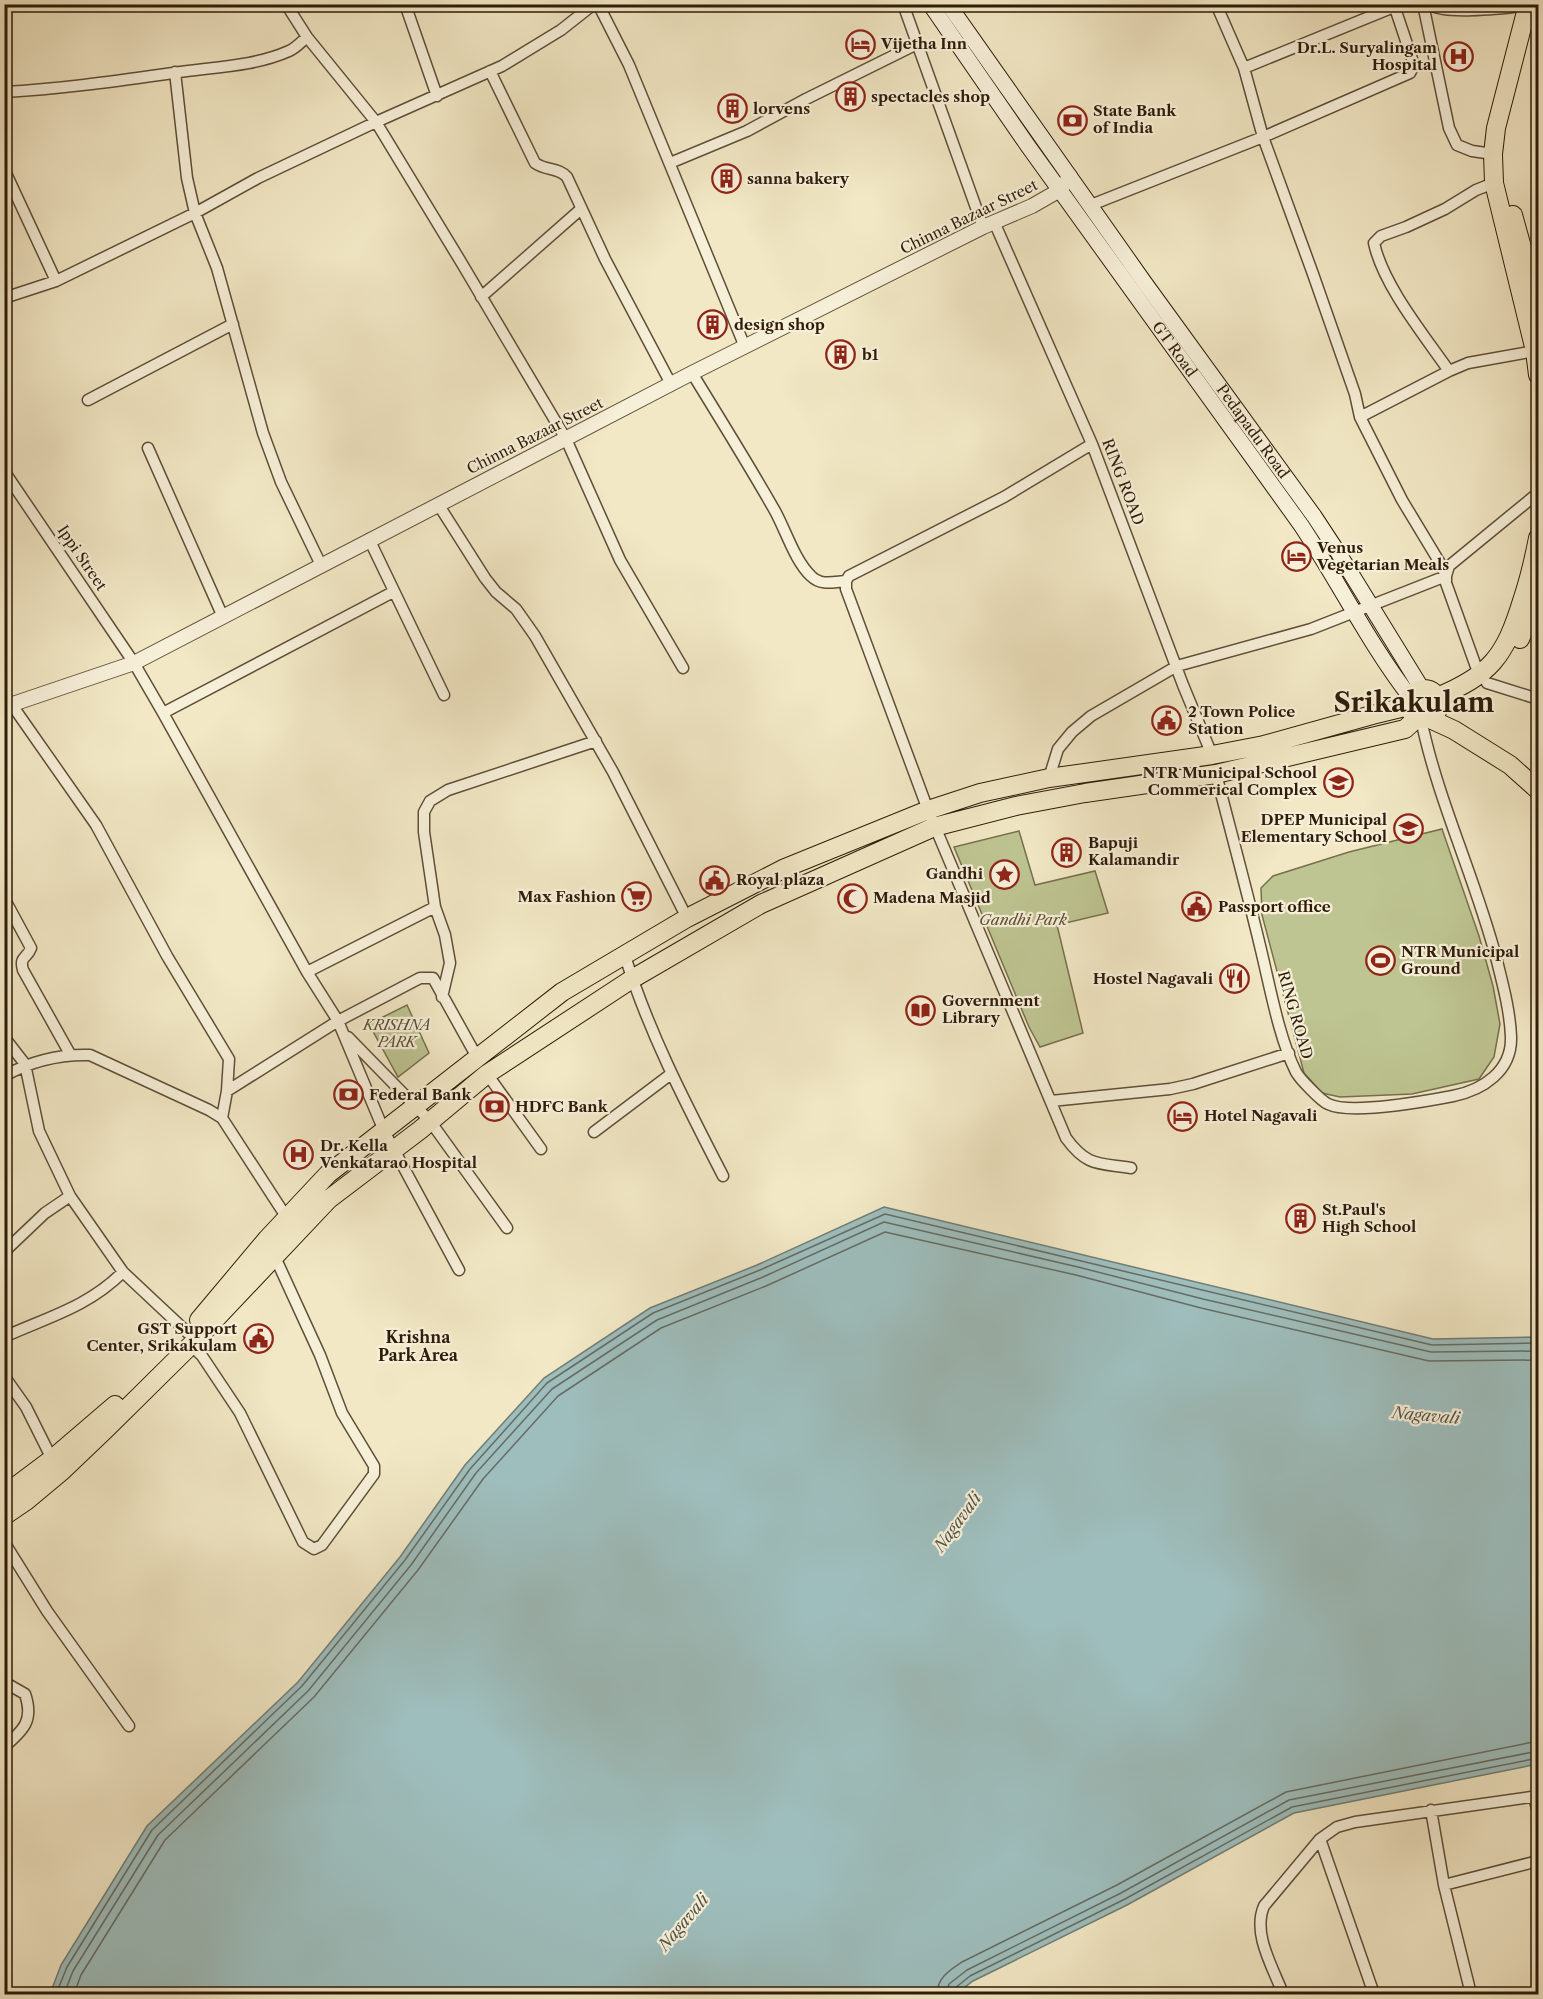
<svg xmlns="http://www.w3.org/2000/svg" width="1543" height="1999" viewBox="0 0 1543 1999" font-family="'Libre Caslon Text',serif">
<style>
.green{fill:#bec592;stroke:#76704e;stroke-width:1.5}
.water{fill:#9ebebd;stroke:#717d75;stroke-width:1.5}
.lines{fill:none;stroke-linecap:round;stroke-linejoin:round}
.shore{stroke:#666c63;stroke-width:1.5}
.minor-casing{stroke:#5f4e38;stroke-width:13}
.tertiary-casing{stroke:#5f4e38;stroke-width:16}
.secondary-casing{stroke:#2e1b09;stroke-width:17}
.primary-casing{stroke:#2e1b09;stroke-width:20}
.minor{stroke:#f7f0d9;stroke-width:10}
.tertiary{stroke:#f7f0d9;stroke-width:14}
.secondary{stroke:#f7f0d9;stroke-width:15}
.primary{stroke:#f2e8c5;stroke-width:18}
.labels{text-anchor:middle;stroke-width:4.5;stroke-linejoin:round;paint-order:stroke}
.poi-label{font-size:15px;font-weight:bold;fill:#2e1b09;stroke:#f7f0d9;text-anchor:start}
.street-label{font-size:15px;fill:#2e1b09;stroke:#f7f0d9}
.park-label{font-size:15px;font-style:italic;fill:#594e32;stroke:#f7f0d9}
.neighbourhood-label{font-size:16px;font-weight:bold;fill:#2e1b09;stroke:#f7f0d9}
.water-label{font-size:16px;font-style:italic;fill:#555448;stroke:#f7f0d9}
.town-label{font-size:27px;font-weight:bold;fill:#2e1b09;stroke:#f7f0d9}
</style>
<rect width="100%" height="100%" fill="#f2e8c5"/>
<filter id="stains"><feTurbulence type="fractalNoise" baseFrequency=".00333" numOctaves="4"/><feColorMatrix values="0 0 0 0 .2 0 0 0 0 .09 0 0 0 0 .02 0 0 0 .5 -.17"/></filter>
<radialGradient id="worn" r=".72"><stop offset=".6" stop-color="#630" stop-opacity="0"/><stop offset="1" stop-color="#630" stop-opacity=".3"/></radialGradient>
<path class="green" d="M1442 829 1479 936 1493 986 1500 1024 1494 1057 1479 1079 1412 1094 1340 1097 1322 1093 1304 1073 1262 915 1261 888 1273 876 1349 852Z
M1019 831 1035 885 1095 871 1108 913 1057 925 1083 1033 1040 1047 1029 1027 954 847Z
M407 1005 429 1053 398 1077 369 1024Z"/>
<path class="water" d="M884 1207 1433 1339 1538 1337V1764L1294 1813 1127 1905 973 1981 956 1994H50L61 1965 147 1826 298 1682 400 1557 465 1465 544 1378 650 1308 757 1265Z"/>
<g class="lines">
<path class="shore" d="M56 1994 67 1967 152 1830 302 1686 405 1560 470 1469 547 1383 653 1313 760 1270 885 1214 1432 1345 1538 1343
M64 1994 73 1971 158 1835 308 1691 411 1565 476 1473 552 1389 657 1320 763 1277 884 1222 1078 1267 1203 1299 1431 1352 1538 1351
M74 1994 81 1975 165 1840 314 1697 418 1570 483 1479 558 1396 661 1328 766 1286 885 1232 1076 1275 1201 1308 1429 1361 1538 1360
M937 1994C937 1978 950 1970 962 1962L1117 1885 1286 1792 1538 1741
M946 1994 949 1984 967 1970 1121 1893 1289 1800 1538 1751
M953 1994 955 1988 970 1976 1125 1899 1292 1807 1538 1758"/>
<defs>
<path id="minor" d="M286 4 307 37 376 122 461 262 566 439 620 560 683 668
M405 4 437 96
M598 4 629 65 745 347
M903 4 983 227
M1216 4 1244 68
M1401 4 1244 68 1263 137 1313 274 1355 394 1360 417 1402 500 1440 563 1446 576V583L1479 675
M1423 4 1449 128 1457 145 1472 151 1493 154
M1429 4C1445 16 1506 7 1528 6
M490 71 535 163C546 171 558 167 567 177L605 259 671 384
M175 72 187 178 195 213 217 268 263 433 281 482 321 565
M4 92C61 89 116 81 173 73 211 67 253 67 289 51 296 48 302 41 307 37
M670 163 747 131 806 99 917 44
M4 169 56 281
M1091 205 1263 137 1410 73 1414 65 1395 8
M995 224 1092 444 1183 685 1212 755
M481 297 581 209
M4 298 56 281 195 213 258 178 376 122 502 66 561 30 594 4
M1449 371C1424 335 1383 285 1374 243L1381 236 1406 227 1445 209 1476 190 1494 183
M692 373C720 419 749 465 775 511 786 531 795 561 811 576 821 586 833 582 846 581
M88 400 233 324
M1360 417 1449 371 1468 363 1535 351
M1092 444 1004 497 849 576 846 581V589L928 810 1066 1138C1087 1167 1099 1163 1131 1168
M148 448 223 617
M4 471 134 663 163 713 307 972 338 1021 384 1131 459 1270
M438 504 485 578 496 592 516 609 535 636 613 772 687 918
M369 539 444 695
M1487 683 1538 699
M12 705 96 825 167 956 229 1059 227 1091 222 1118
M163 713 393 592
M1216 774C1231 832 1247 891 1261 950 1270 987 1279 1038 1296 1072 1299 1078 1321 1101 1328 1104 1350 1115 1427 1101 1453 1096 1483 1090 1512 1071 1511 1037 1510 1011 1503 985 1497 961 1476 879 1438 802 1421 719
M1049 778 1058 749 1072 732 1091 716 1177 666 1311 629 1446 576 1449 566 1538 493
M4 898 31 948C27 959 19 956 23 970L70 1054
M625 956C649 1033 686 1104 723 1176
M307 972 435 907
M442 997 450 963 445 935 435 907 424 832V812L430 801 448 790 596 741
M4 1037 25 1064 39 1131 70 1196
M348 1037 430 1121 507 1228
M487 1074 541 1149
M4 1076C31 1061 59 1054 90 1055L209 1110 222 1118 287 1218
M227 1091 338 1021 420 978H433L478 1059
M1051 1101 1170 1089 1193 1084 1289 1053
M594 1132 671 1074
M4 1252 45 1213 70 1196 123 1272 188 1333
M4 1337C48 1317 88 1307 123 1272
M191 1345 202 1356 240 1413 303 1542 314 1549 322 1545 374 1474V1466L342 1413 320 1355 275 1257
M4 1376 26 1407 52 1459
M4 1542 47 1611 129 1726
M4 1682 25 1694C34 1720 24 1730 4 1747
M1534 1797 1538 1812
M1431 1810 1444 1885 1471 1994
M1320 1839 1374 1994
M1444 1885 1538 1861
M1283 1994C1273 1967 1252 1934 1264 1906L1320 1839 1337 1827 1355 1822 1538 1796"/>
<path id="tertiary" d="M4 707 134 663 692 373 983 227 1032 206 1060 190 1070 176"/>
<g id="secondary">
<path id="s1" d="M930 4 1028 146 1301 525C1339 582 1369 644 1411 698"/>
<path id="s2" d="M948 4 1144 282 1314 516 1339 554 1422 689"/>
</g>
<path id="primary" d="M1528 4 1496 128 1493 154 1494 183 1535 351 1538 375
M1513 215 1538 305
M1520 639 1538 597
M1409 704a15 15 0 1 1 30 0a15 15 0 1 1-30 0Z
M1437 697C1491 675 1505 656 1522 601 1529 580 1534 559 1538 538
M1430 719 1454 730 1510 765 1538 790
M199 1320 267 1239 328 1174 562 992 687 918 785 868 928 810 980 793 1049 778 1212 755 1264 745 1372 715 1409 706
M4 1495 52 1459 115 1405
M4 1516 26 1501 62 1471 106 1429 191 1345 329 1199 420 1130 487 1074 632 979 761 904 934 827 1016 806 1085 793 1216 774 1405 729 1417 718"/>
</defs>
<use href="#minor" class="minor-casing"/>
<use href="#tertiary" class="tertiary-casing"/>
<use href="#secondary" class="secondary-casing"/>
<use href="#primary" class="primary-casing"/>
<use href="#minor" class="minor"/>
<use href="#tertiary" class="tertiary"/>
<use href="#secondary" class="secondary"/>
<use href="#primary" class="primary"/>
</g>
<defs>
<symbol id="hotel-ring" viewBox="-11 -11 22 22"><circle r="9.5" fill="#f7f0d9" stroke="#8f2418" stroke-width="1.5"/><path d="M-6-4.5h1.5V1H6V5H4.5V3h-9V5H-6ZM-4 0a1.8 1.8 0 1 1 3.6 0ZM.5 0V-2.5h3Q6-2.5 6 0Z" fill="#8f2418"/></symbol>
<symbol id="hospital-ring" viewBox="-11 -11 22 22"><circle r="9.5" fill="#f7f0d9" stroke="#8f2418" stroke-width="1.5"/><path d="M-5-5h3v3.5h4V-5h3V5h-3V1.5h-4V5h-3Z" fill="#8f2418"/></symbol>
<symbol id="building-ring" viewBox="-11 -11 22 22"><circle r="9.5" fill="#f7f0d9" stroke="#8f2418" stroke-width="1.5"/><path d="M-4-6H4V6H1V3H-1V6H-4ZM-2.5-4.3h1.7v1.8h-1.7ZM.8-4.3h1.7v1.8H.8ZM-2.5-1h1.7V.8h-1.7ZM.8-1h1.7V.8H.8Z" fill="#8f2418"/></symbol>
<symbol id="bank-ring" viewBox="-11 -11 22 22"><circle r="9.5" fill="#f7f0d9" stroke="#8f2418" stroke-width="1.5"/><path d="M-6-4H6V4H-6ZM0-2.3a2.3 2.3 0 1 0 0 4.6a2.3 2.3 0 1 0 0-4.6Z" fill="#8f2418"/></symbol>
<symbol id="civic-ring" viewBox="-11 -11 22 22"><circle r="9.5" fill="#f7f0d9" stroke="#8f2418" stroke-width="1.5"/><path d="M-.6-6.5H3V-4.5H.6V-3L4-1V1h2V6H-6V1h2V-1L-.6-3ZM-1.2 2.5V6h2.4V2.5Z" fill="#8f2418"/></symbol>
<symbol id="school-ring" viewBox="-11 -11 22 22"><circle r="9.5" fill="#f7f0d9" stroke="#8f2418" stroke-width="1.5"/><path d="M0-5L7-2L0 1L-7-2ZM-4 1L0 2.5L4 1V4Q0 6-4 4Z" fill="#8f2418"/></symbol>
<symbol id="sight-ring" viewBox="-11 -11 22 22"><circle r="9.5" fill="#f7f0d9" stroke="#8f2418" stroke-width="1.5"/><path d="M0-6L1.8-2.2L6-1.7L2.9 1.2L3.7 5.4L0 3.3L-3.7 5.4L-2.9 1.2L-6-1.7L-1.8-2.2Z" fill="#8f2418"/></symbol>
<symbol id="supermarket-ring" viewBox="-11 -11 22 22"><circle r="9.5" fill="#f7f0d9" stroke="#8f2418" stroke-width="1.5"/><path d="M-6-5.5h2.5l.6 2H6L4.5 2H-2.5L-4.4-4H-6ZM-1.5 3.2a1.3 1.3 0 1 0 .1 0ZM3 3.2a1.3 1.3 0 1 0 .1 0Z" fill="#8f2418"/></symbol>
<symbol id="mosque-ring" viewBox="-11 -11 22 22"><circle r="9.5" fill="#f7f0d9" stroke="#8f2418" stroke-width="1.5"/><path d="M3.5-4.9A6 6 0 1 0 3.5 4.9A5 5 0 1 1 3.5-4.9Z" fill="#8f2418"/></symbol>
<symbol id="stadium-ring" viewBox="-11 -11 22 22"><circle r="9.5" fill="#f7f0d9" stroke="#8f2418" stroke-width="1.5"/><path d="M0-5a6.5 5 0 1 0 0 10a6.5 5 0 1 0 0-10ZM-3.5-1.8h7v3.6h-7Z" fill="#8f2418"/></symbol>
<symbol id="restaurant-ring" viewBox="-11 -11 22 22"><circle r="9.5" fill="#f7f0d9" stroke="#8f2418" stroke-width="1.5"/><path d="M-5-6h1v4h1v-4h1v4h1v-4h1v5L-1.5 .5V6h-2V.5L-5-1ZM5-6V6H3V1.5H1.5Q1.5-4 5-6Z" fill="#8f2418"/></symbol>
<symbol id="library-ring" viewBox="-11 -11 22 22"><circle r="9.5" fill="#f7f0d9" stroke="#8f2418" stroke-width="1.5"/><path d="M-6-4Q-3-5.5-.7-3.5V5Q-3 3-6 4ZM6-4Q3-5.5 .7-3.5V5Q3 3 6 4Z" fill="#8f2418"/></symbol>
</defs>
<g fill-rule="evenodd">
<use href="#hotel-ring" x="844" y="28" width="33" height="33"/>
<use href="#hospital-ring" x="1442" y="40" width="33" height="33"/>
<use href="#building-ring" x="834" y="80" width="33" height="33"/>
<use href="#building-ring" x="716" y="92" width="33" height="33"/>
<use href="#bank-ring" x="1056" y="104" width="33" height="33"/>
<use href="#building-ring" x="710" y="162" width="33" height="33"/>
<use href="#building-ring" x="696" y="308" width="33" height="33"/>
<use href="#building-ring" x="824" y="338" width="33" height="33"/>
<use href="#hotel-ring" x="1280" y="540" width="33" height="33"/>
<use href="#civic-ring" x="1150" y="704" width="33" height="33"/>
<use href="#school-ring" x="1322" y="766" width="33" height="33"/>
<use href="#school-ring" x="1392" y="812" width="33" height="33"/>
<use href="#building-ring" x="1050" y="836" width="33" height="33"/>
<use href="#sight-ring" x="988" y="858" width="33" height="33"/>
<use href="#civic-ring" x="698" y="864" width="33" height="33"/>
<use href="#supermarket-ring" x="620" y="880" width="33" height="33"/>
<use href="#mosque-ring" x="836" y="882" width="33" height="33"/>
<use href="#civic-ring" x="1180" y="890" width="33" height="33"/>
<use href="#stadium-ring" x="1364" y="944" width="33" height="33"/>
<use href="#restaurant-ring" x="1218" y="962" width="33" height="33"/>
<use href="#library-ring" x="904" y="994" width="33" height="33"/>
<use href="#bank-ring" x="332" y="1078" width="33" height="33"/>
<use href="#bank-ring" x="478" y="1090" width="33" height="33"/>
<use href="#hotel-ring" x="1166" y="1100" width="33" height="33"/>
<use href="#hospital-ring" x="282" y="1138" width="33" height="33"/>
<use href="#building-ring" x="1284" y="1202" width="33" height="33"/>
<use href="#civic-ring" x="242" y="1322" width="33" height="33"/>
</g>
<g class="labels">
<g class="poi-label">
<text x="881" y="49">Vijetha Inn</text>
<text x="1437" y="53" text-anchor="end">Dr.L. Suryalingam<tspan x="1437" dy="17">Hospital</tspan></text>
<text x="871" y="102">spectacles shop</text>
<text x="753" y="114">lorvens</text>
<text x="1093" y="116">State Bank<tspan x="1093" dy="17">of India</tspan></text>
<text x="747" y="184">sanna bakery</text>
<text x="734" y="330">design shop</text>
<text x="862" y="360">b1</text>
<text x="1317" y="553">Venus<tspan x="1317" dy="17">Vegetarian Meals</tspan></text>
<text x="1188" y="717">2 Town Police<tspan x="1188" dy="17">Station</tspan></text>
<text x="1317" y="778" text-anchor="end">NTR Municipal School<tspan x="1317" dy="17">Commerical Complex</tspan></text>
<text x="1387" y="825" text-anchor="end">DPEP Municipal<tspan x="1387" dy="17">Elementary School</tspan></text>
<text x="1088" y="848">Bapuji<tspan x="1088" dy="17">Kalamandir</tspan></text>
<text x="983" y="879" text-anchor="end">Gandhi</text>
<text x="736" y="885">Royal plaza</text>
<text x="616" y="902" text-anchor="end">Max Fashion</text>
<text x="873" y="903">Madena Masjid</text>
<text x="1218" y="912">Passport office</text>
<text x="1401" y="957">NTR Municipal<tspan x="1401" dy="17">Ground</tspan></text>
<text x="1213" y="984" text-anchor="end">Hostel Nagavali</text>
<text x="942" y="1006">Government<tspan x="942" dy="17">Library</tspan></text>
<text x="369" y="1100">Federal Bank</text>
<text x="515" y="1112">HDFC Bank</text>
<text x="1204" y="1121">Hotel Nagavali</text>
<text x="320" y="1151">Dr. Kella<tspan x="320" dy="17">Venkatarao Hospital</tspan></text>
<text x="1322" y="1215">St.Paul's<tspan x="1322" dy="17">High School</tspan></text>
<text x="237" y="1334" text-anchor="end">GST Support<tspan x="237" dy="17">Center, Srikakulam</tspan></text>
</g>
<g class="street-label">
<text transform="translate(969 217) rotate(-26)" y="5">Chinna Bazaar Street</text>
<text dy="5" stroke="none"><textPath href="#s1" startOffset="423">GT Road</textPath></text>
<text dy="5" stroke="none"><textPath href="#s2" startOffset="525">Pedapadu Road</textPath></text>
<text transform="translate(535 436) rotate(-27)" y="5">Chinna Bazaar Street</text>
<text transform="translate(1123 482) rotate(69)" y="5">RING ROAD</text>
<text transform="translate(82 558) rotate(56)" y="5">Ippi Street</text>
<text transform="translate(1295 1015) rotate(74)" y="5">RING ROAD</text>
</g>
<g class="park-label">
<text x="1023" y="925">Gandhi Park</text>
<text x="397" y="1030">KRISHNA<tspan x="397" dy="17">PARK</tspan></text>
</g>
<g class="neighbourhood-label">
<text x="418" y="1343">Krishna<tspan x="418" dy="18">Park Area</tspan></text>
</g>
<g class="water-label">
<text transform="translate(1426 1415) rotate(5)" y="6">Nagavali</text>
<text transform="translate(957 1522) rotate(-54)" y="6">Nagavali</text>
<text transform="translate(683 1922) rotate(-50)" y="6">Nagavali</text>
</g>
<g class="town-label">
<text x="1414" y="712">Srikakulam</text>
</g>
</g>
<rect width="1543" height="1999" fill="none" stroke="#f2e8c5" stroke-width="24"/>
<rect x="6" y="6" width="1531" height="1987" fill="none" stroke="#2e1b09" stroke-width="3"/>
<rect x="12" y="12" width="1519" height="1975" fill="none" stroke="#2e1b09" stroke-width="1.5"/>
<rect width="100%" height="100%" filter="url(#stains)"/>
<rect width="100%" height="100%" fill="url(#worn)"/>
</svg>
